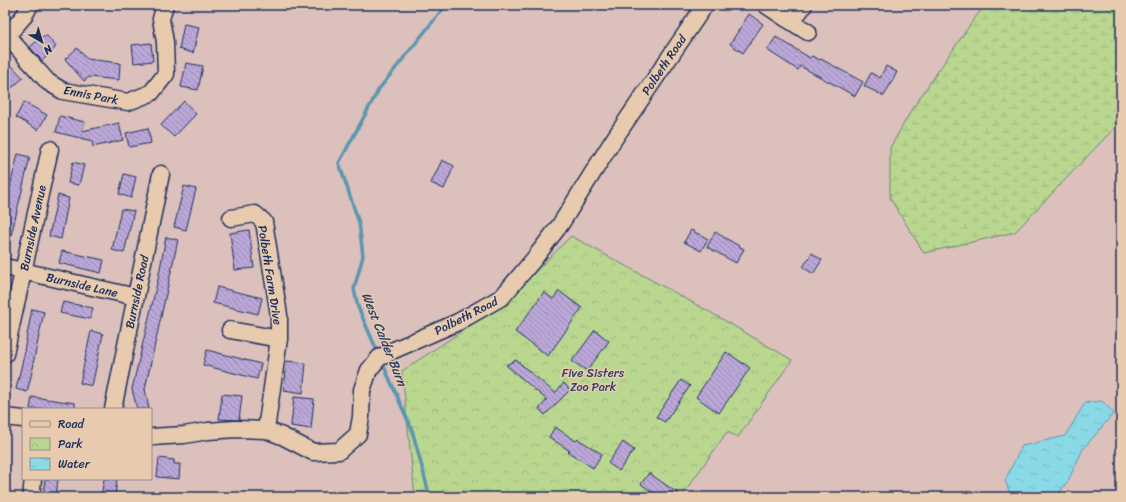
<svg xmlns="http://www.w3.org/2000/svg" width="1126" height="502" viewBox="0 0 1126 502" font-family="Sriracha,sans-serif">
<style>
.wetland{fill:url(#wetland-marsh);stroke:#6a8377}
.park{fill:url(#park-crowns);stroke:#6a8377}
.water{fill:url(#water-ripples);stroke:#5d95b0}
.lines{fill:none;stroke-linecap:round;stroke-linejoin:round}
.stream{stroke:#5d95b0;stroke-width:3.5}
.building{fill:url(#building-back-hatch);stroke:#1b2f5e}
.minor-casing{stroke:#1b2f5e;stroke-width:19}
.minor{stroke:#e8cbaf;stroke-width:16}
.labels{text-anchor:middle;stroke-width:3;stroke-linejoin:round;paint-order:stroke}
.street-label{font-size:12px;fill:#1b2f5e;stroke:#e8cbaf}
.park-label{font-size:12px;fill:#2b4063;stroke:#e8cbaf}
.water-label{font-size:13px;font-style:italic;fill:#26406c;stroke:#e8cbaf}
</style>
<defs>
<pattern id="wetland-marsh" width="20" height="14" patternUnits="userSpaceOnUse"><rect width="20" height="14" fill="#bad790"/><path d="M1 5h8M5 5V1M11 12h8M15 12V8" fill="none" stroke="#9fb97f"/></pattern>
<pattern id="park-crowns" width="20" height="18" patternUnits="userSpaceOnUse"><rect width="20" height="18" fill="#bad790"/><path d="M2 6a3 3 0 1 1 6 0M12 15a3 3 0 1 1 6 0" fill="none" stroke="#9fb97f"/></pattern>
<pattern id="water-ripples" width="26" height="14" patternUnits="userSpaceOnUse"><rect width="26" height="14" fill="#89d9e6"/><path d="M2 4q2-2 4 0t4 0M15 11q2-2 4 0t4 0" fill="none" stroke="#76bbc8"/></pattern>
<pattern id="building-back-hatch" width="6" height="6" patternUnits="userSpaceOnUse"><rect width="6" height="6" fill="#bca8d8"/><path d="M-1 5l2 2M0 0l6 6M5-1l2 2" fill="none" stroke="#9889b2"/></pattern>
</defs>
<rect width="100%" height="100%" fill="#dbc0bb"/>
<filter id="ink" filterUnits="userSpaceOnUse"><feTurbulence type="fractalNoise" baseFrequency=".025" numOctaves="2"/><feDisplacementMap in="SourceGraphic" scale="8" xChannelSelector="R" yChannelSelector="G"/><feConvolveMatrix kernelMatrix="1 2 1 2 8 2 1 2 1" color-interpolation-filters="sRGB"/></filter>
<g filter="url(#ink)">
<path class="wetland" d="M985 5H1121V121L1015 232 924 253 890 198V148L912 109 972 22Z"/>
<path class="park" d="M571 236 708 311 792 360 738 437 727 432 681 497H415L402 371 506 302Z"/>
<path class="water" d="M1102 401 1114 413 1083 449 1068 481 1056 497H1011L1005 480 1022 446 1065 436 1085 403Z"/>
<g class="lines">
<path class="stream" d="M378 353 358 307 354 289 363 256 359 223 339 163 379 89 446 5
M382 362 412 430 430 497"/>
</g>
<path class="building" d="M749 14 763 24 743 53 730 44Z
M184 24 199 27 193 53 179 49Z
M43 36H47L56 47 42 61 30 47Z
M776 37 810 58 812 56 820 60 821 59 863 82 855 96 800 66 798 70 767 50Z
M151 43 153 61 134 63 132 45Z
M77 48 87 59 120 63 119 80 89 77 84 81 65 59Z
M186 63 203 66 198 90 181 87Z
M12 66 23 78 5 94V72Z
M886 66 897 72 884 96 864 86 871 73 880 78Z
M184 101 196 114 174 137 161 125Z
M24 102 47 115 38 130 16 117Z
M60 116 85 122 82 131 119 123 123 140 93 147 92 141 56 132Z
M148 128 151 143 129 147 126 133Z
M18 154 30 157 9 244 5 243V207Z
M442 160 454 166 444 189 431 183Z
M73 162 84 165 79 185 68 183Z
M124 174 136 177 131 198 119 194Z
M184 186 196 189 186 230 174 227Z
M58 195 69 198 61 239 49 236Z
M121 209 134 211 124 253 112 250Z
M249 230 254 268 235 270 230 233Z
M691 230 708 239 701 251 684 242Z
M715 232 744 249 736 263 707 247Z
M166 237 178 240 145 389 149 409H137L132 389 158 279Z
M62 251 104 260 101 273 59 263Z
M812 253 822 260 813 274 803 267Z
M217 287 262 298 258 314 213 303Z
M559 291 582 308 548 356 515 332 544 292 553 299Z
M63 302 93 308 90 319 60 313Z
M32 309 44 312 33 364H34L27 392 16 389 25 351H24Z
M595 330 609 341 587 371 572 361Z
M91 331 103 334 92 386 80 383Z
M207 350 261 364 257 379 203 365Z
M726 352 750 368 719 413 696 397Z
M516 360 555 393 564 383 570 390 545 415 539 409 547 400 506 365Z
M287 361 306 363 303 393 284 390Z
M681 380 690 386 665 422 656 417Z
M222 394 242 396 239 420 219 419Z
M32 397 75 403V409H30Z
M294 397 314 399 311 429 291 426Z
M555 427 576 441 578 439 602 454 593 468 568 452 570 451 549 437Z
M623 442 634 450 619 471 608 463Z
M159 458 174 460V464H180L179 479 157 477Z
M649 473 683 497H659L641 484Z
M45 479H58L56 497H43Z
M104 479H117L115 497H101Z"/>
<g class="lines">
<defs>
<path id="minor" d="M766 5 787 19 799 12 804 5
M787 19 808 32
M7 36 48 82 63 91 128 102 151 93 166 74 165 42 161 19 165 5
M5 38 24 16 30 5
M231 218 255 214 264 222 279 315V339L266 430
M5 267 136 297
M230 330 279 339
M5 354 50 149
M113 409 161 174
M5 417 23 419
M151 437 184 435 208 431 235 429 266 430 282 436 313 452 339 451 358 434 361 417 362 390 369 370 379 358 394 350 458 322 502 297 534 259 560 225 614 139 705 5
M31 497 33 479"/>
</defs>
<use href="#minor" class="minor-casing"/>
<use href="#minor" class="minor"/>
</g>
</g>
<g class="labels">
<g class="street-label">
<text transform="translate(664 65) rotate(-56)" y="4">Polbeth Road</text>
<text transform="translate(91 95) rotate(11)" y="4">Ennis Park</text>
<text transform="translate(33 228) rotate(-78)" y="4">Burnside Avenue</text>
<text transform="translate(270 275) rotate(81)" y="4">Polbeth Farm Drive</text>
<text transform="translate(82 285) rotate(13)" y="4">Burnside Lane</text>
<text transform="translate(137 292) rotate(-78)" y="4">Burnside Road</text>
<text transform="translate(466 316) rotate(-27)" y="4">Polbeth Road</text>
</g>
<g class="park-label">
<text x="593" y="377">Five Sisters<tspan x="593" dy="14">Zoo Park</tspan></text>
</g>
<g class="water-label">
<text transform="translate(385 339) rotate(68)" y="5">West Calder Burn</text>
</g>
</g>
<rect width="1126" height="502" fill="none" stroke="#e8cbaf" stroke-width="20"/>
<rect x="10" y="10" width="1106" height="482" fill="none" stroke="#1b2f5e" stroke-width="1.5" filter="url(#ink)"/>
<rect x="22" y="408" width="130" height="72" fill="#e8cbaf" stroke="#968d8f"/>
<rect x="30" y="421" width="20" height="6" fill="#e8cbaf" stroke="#968d8f"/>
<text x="58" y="428" font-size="12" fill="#1b2f5e">Road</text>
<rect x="30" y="438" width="20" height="12" fill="url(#park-crowns)" stroke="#968d8f"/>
<text x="58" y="448" font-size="12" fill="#1b2f5e">Park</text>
<rect x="30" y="458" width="20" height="12" fill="url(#water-ripples)" stroke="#968d8f"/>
<text x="58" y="468" font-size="12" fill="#1b2f5e">Water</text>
<g transform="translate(42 42) rotate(142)" stroke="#e8cbaf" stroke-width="3" paint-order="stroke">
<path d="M0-3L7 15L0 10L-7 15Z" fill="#1b2f5e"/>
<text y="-6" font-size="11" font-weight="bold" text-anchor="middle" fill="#1b2f5e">N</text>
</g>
</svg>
